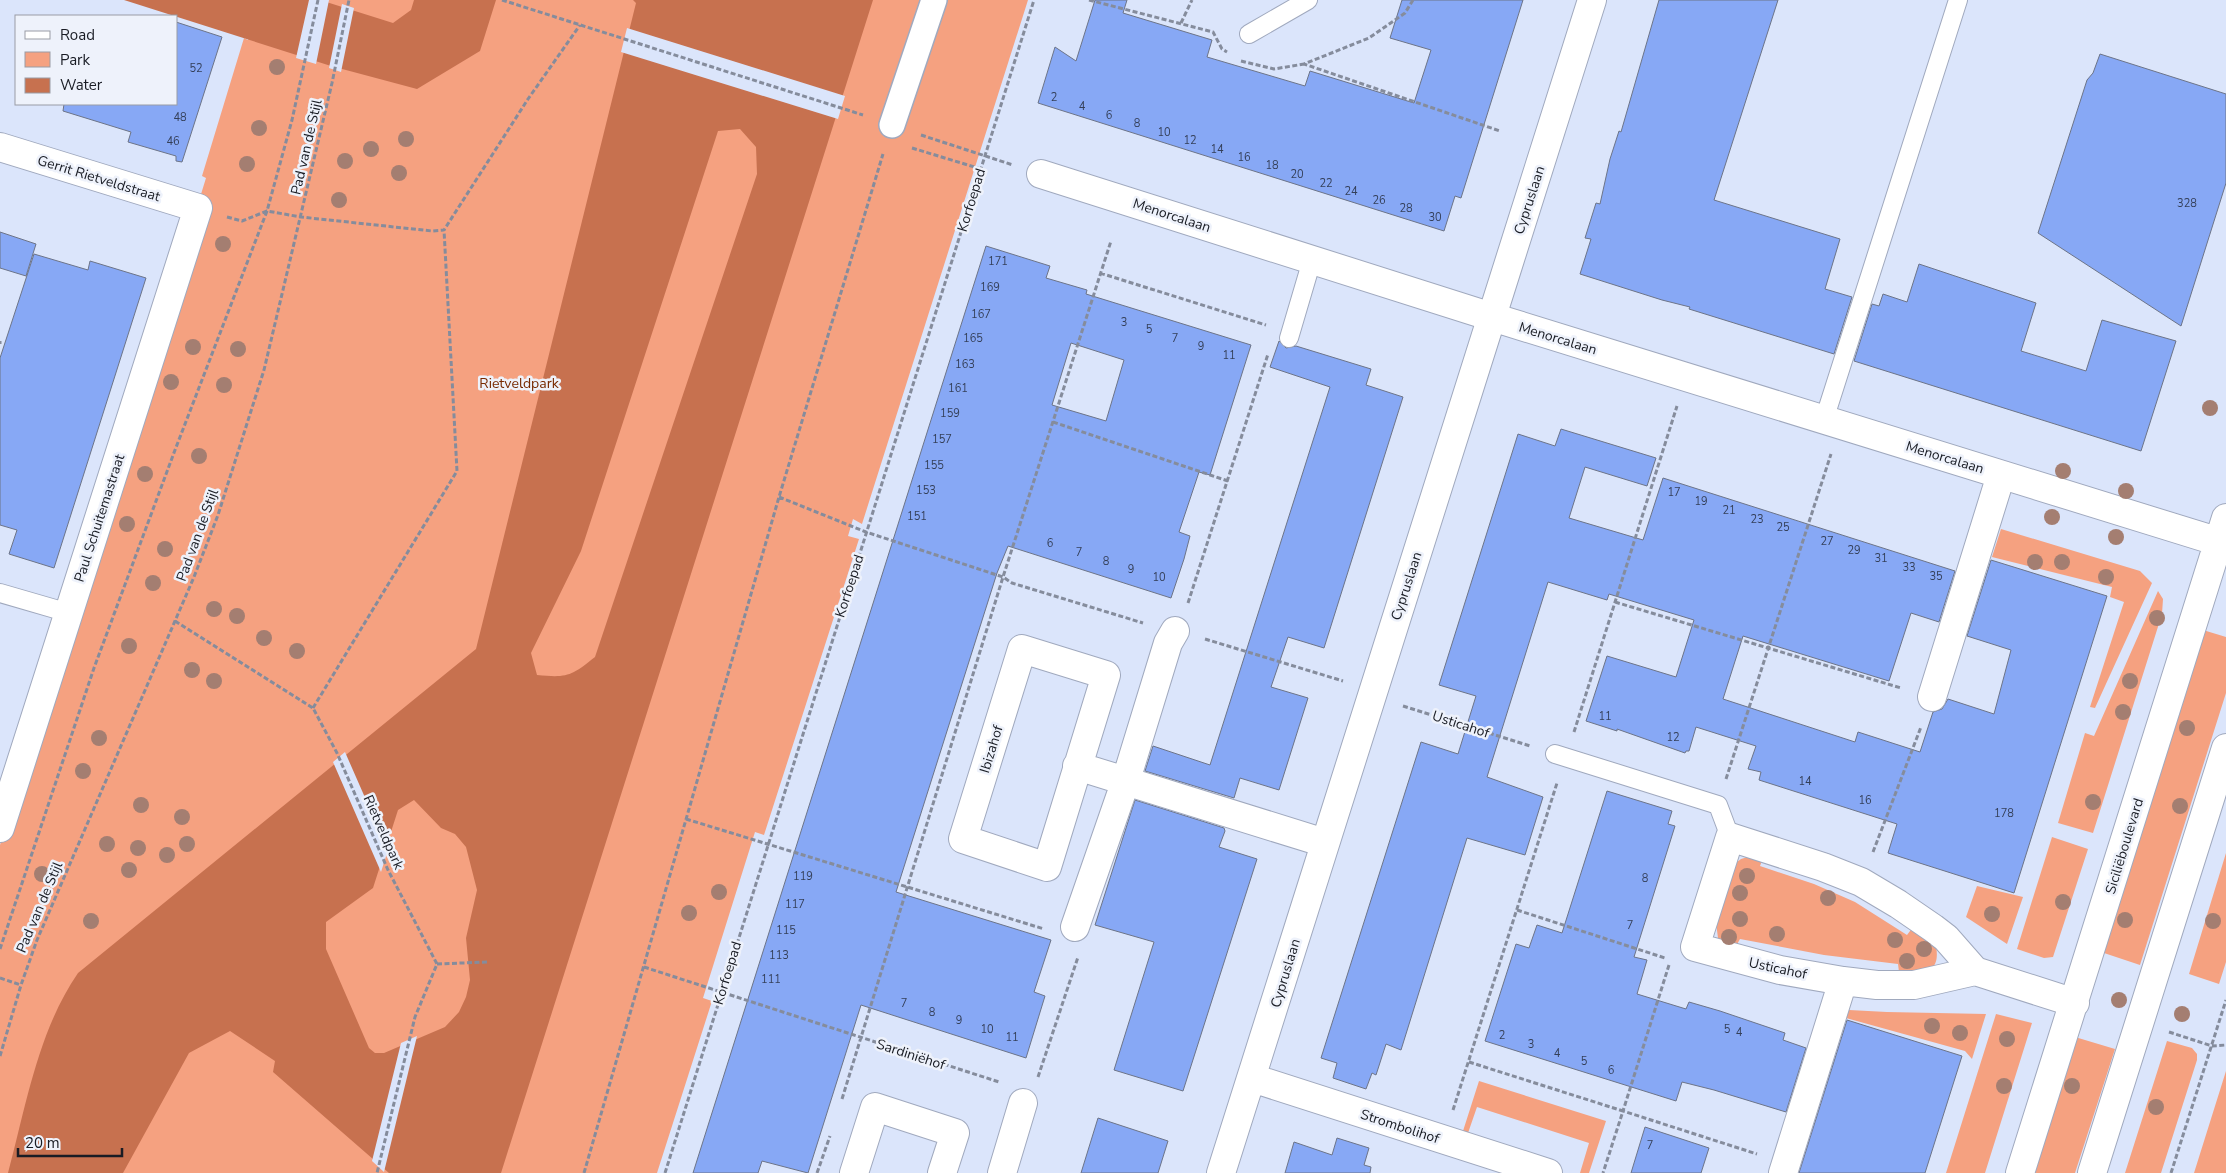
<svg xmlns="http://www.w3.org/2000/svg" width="2226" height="1173" viewBox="0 0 2226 1173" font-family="'Nunito Sans',sans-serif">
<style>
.green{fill:#f5a180}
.water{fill:#c7714f;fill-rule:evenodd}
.pier{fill:#dbe5fb}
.building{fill:#87a8f5;stroke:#6c7488;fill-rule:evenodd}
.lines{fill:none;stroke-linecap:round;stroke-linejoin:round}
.service-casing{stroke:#a0a9be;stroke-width:20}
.pedestrian-casing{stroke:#a0a9be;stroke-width:28}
.minor-casing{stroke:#a0a9be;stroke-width:30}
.tertiary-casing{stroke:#a0a9be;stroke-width:30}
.path{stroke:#858c9c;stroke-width:3;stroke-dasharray:5 2.5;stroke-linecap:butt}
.service{stroke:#fff;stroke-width:18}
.pedestrian{stroke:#fff;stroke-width:25}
.minor{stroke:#fff;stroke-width:28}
.tertiary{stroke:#fff;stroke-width:28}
.tree{fill:#a47e71}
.labels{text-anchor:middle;stroke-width:5;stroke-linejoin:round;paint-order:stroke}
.number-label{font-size:11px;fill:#343f58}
.street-label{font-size:14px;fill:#191c24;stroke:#eef2fb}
.park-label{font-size:14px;fill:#772900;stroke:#eef2fb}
</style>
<rect width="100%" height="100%" fill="#dbe5fb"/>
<path class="green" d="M261 0H1028L862 524 853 519 848 536 859 539 764 835 755 832 703 998 712 1001 657 1173H0V845L206 178 202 176 244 38 248 40Z
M2001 529 2140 571 2152 583 2095 708 2090 707 2124 602 2110 597 2112 587 1992 557Z
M2158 591 2163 599 2162 614 2093 833 2058 823 2085 733 2094 736Z
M2203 630 2226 637V693L2140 965 2101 952Z
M2052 837 2088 849 2053 957 2044 958 2017 949Z
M2226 853V962L2219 984 2189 974Z
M1751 856 1763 858 1760 866 1814 884 1855 902 1907 935 1913 927 1935 941C1943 975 1924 973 1899 972L1898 964 1824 955 1740 939 1735 948 1718 938 1715 915 1733 865 1741 859Z
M1977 886 2023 897 2007 944 1966 917Z
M1849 1010 1887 1012 1986 1014 1972 1059 1965 1051 1846 1018Z
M1996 1014 2032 1023 1985 1173H1946Z
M2075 1037 2115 1049 2075 1173H2032Z
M2167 1041 2192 1048 2197 1054V1060L2161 1173H2125Z
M2226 1071V1173H2194Z
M1479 1081 1606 1121 1589 1173H1580L1589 1143 1477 1107 1468 1133 1463 1131Z"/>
<path class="water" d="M124 0H320L393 23 411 10 414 0H496L480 51 417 89 331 66Z
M633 0H873L501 1173H389L273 1072 275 1061 230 1031 189 1053 123 1173H8C26 1106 38 1031 78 973L476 649 636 3ZM740 129 756 147 757 174 595 657C571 676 568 678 537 675L531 653 581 551 718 131ZM414 800 441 828 455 834 466 847 477 890 466 938 470 980 466 997 459 1012 445 1027 384 1053H375L369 1048 326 949V922L373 888 398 810Z"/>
<path class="pier" d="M309 0H329L316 64 296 58Z
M342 4 354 8 341 72 329 68Z
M627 28 845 96 838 119 621 52Z
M345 752 388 850 381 872 333 762Z
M417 1036 384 1172 372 1161 401 1043Z"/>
<path class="building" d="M1095 0H1127L1123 13 1212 40 1207 57 1305 86 1310 71 1414 103 1431 50 1390 38 1402 0H1523L1461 198 1455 196 1444 231 1038 103 1055 47 1076 61Z
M1659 0H1778L1714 200 1840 239 1825 289 1852 297 1834 354 1689 309 1690 307 1662 300 1580 274 1591 239 1585 238 1596 203 1600 204 1610 159 1619 131 1621 132Z
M176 22 222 37 182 162 176 161V156L128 142 131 132 63 111 64 104H176Z
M2100 54 2226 94V183L2181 326 2038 233 2087 80 2093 73Z
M0 232 36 244 26 276 0 268Z
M986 246 1050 266 1046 278 1087 290 1086 294 1251 345 1210 475 1199 472 1179 532 1190 536 1184 559 1171 598 1008 546 997 573 941 750 896 892 1051 940 1034 992 1045 996 1026 1058 861 1005 808 1173 762 1161 758 1173H693ZM1071 343 1124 360 1106 421 1052 405Z
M34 254 88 270 90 261 146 278 54 568 9 554 17 530 0 525V358Z
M1919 264 2036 303 2021 351 2086 371 2102 320 2176 341 2141 451 1854 361 1872 304 1879 306 1883 294 1907 302Z
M1279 341 1286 348 1296 346 1371 369 1366 385 1403 397 1324 648 1288 637 1271 687 1308 698 1279 790 1240 778 1234 798 1145 771 1153 746 1210 765 1330 387 1270 367Z
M1561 429 1656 458 1647 486 1585 467 1569 518 1643 540 1663 478 1955 571 1939 622 1911 613 1889 681 1743 636 1723 699 1855 742 1858 732 1920 752 1933 712 1942 709 1948 699 1994 714 2011 650 1967 636 1991 560 2107 596 2014 893 1888 853 1897 824 1759 780 1761 772 1748 769 1756 746 1696 727 1689 751H1686L1685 753 1617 729V731L1586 721 1607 656 1676 677 1694 620 1609 594 1607 600 1548 582 1487 777 1543 797 1525 855 1467 838 1401 1050 1386 1044 1376 1075 1372 1073 1366 1089 1333 1078 1337 1063 1321 1058 1421 742 1458 754 1476 696 1439 685 1518 434 1555 446Z
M1607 791 1672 811 1668 824 1675 826 1634 957 1647 960 1637 994 1686 1009 1689 1002 1720 1011 1785 1033 1783 1040 1806 1048 1786 1112 1714 1090 1682 1082 1676 1101 1485 1041 1516 944 1529 948 1537 925 1562 933Z
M1135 800 1224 828 1225 831 1219 847 1257 859 1183 1091 1114 1070 1154 942 1095 925Z
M1847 1020 1962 1056 1925 1173H1799Z
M1098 1118 1168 1141 1158 1173H1081Z
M1645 1127 1709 1148 1701 1173H1631Z
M1337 1138 1369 1148 1364 1165 1371 1167 1370 1173H1285L1294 1142 1332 1155Z"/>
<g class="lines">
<defs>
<path id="service" d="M1249 34 1308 0
M1289 338 1312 260
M1824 420 1958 0
M0 593 69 613
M1555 754 1718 805 1730 837"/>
<path id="pedestrian" d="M892 125 934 0"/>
<path id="minor" d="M0 147 198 208 0 828
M1041 174 1492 317 2226 544
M1022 649 1106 675 1047 867 963 839Z
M1932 697 2001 475
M1077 766 1325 843
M1075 927 1126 780 1168 643 1175 631
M1975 971 1914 985H1877L1843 981 1780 970 1695 947 1730 837 1823 867 1861 882 1898 904 1933 928 1946 938 1975 971 2075 1003
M1252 1078 1548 1173
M854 1173 875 1107 955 1133 942 1173
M1002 1173 1023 1103
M1221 1173 1592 0
M1783 1173 1843 981
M2020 1173 2226 518"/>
<path id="tertiary" d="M2092 1173 2226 748"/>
</defs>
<use href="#service" class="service-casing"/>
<use href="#pedestrian" class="pedestrian-casing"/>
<use href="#minor" class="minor-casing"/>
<use href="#tertiary" class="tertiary-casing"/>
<path class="path" d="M502 0 863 115
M1089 0 1213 32 1222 49 1227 52
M1413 0 1405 13 1369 38 1304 64 1500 131
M1181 23 1192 0
M1241 61 1274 69 1304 64
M921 135 1013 165
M912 148 981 169
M227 217 242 221 267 211 301 217 432 231 444 230 528 99 580 25
M1100 273 1266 325
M0 341V344
M1053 422 1228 481
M779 497 866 532 1003 577 1012 583 1143 623
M1615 602 1901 688
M1188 603 1268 354
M175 621 313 708 337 753 388 870 437 964 415 1017 377 1173
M1205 639 1343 681
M1403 706 1530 746
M313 708 457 471 444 230
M1574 732 1677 406
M1726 779 1831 454
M686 819 1044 929
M1873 852 1921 727
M1517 910 1665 958
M0 949 94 668 175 450 267 211 292 120 318 0
M437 964 487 962
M1669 965 1623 1111 1757 1154
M644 967 999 1082
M0 978 21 985
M2169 1032 2212 1046 2226 1045
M0 1056 21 985 37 940 194 577 218 515 264 370 332 83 349 0
M1469 1062 1623 1111 1603 1173
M1038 1077 1078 957
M842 1099 1003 577 1111 241
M1453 1110 1557 783
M584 1173 779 497 883 154
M665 1173 1034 0
M817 1173 830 1136
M2171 1173 2226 1000"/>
<use href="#service" class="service"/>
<use href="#pedestrian" class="pedestrian"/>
<use href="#minor" class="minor"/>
<use href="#tertiary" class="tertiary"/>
</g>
<g class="tree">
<circle cx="277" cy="67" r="8"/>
<circle cx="259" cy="128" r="8"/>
<circle cx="406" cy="139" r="8"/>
<circle cx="371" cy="149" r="8"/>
<circle cx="345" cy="161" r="8"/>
<circle cx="247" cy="164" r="8"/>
<circle cx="399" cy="173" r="8"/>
<circle cx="339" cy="200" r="8"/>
<circle cx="223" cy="244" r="8"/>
<circle cx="193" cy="347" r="8"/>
<circle cx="238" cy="349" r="8"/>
<circle cx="171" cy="382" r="8"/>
<circle cx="224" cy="385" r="8"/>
<circle cx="2210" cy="408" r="8"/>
<circle cx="199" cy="456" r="8"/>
<circle cx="2063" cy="471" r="8"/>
<circle cx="145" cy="474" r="8"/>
<circle cx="2126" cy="491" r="8"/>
<circle cx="2052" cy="517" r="8"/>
<circle cx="127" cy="524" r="8"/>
<circle cx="2116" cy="537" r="8"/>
<circle cx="165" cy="549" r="8"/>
<circle cx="2035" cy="562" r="8"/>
<circle cx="2062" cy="562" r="8"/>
<circle cx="2106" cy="577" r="8"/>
<circle cx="153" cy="583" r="8"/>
<circle cx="214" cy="609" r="8"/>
<circle cx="237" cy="616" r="8"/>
<circle cx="2157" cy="618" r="8"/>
<circle cx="264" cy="638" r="8"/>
<circle cx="129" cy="646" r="8"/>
<circle cx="297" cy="651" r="8"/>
<circle cx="192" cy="670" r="8"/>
<circle cx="214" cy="681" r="8"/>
<circle cx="2130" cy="681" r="8"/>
<circle cx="2123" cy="712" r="8"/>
<circle cx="2187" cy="728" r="8"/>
<circle cx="99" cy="738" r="8"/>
<circle cx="83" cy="771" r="8"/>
<circle cx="2093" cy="802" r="8"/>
<circle cx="141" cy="805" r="8"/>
<circle cx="2180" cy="806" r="8"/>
<circle cx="182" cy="817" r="8"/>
<circle cx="107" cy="844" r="8"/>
<circle cx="187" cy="844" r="8"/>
<circle cx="138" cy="848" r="8"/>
<circle cx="167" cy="855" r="8"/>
<circle cx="129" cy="870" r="8"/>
<circle cx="42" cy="874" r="8"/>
<circle cx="1747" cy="876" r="8"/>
<circle cx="719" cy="892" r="8"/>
<circle cx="1740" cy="893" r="8"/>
<circle cx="1828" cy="898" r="8"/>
<circle cx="2063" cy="902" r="8"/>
<circle cx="689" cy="913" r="8"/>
<circle cx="1992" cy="914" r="8"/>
<circle cx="1740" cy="919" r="8"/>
<circle cx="2125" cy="920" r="8"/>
<circle cx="91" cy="921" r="8"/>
<circle cx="2213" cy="921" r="8"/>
<circle cx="1777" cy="934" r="8"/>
<circle cx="1729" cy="937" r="8"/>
<circle cx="1895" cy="940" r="8"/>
<circle cx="1924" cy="949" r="8"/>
<circle cx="1907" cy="961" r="8"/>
<circle cx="2119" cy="1000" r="8"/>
<circle cx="2182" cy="1014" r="8"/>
<circle cx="1932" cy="1026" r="8"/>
<circle cx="1960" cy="1033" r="8"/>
<circle cx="2007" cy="1039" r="8"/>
<circle cx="2004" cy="1086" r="8"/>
<circle cx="2072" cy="1086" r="8"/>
<circle cx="2156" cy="1107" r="8"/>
</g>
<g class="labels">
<g class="number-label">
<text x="196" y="72">52</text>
<text x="1054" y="101">2</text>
<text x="1082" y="110">4</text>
<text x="1109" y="119">6</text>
<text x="180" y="121">48</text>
<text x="1137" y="127">8</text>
<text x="1164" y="136">10</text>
<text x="1190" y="144">12</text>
<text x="173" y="145">46</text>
<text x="1217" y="153">14</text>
<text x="1244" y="161">16</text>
<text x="1272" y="169">18</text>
<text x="1297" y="178">20</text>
<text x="1326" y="187">22</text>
<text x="1351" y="195">24</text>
<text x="1379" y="204">26</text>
<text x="2187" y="207">328</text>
<text x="1406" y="212">28</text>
<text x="1435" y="221">30</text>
<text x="998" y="265">171</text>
<text x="990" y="291">169</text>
<text x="981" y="318">167</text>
<text x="1124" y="326">3</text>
<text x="1149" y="333">5</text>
<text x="973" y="342">165</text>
<text x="1175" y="342">7</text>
<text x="1201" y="350">9</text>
<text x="1229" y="359">11</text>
<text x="965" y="368">163</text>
<text x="958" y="392">161</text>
<text x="950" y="417">159</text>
<text x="942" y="443">157</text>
<text x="934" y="469">155</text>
<text x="926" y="494">153</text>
<text x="1674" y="496">17</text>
<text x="1701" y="505">19</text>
<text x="1729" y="514">21</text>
<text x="917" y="520">151</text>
<text x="1757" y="523">23</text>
<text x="1783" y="531">25</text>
<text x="1827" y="545">27</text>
<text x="1050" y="547">6</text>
<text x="1854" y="554">29</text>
<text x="1079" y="556">7</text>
<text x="1881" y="562">31</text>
<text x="1106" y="565">8</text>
<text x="1909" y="571">33</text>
<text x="1131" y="573">9</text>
<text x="1936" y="580">35</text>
<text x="1159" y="581">10</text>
<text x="1605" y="720">11</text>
<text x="1673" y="741">12</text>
<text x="1805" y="785">14</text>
<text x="1865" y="804">16</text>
<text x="2004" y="817">178</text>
<text x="803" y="880">119</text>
<text x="1645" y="882">8</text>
<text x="795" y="908">117</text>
<text x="1630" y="929">7</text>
<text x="786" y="934">115</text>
<text x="779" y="959">113</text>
<text x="771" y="983">111</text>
<text x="904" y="1007">7</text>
<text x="932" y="1016">8</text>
<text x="959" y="1024">9</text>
<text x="987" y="1033">10</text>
<text x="1727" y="1033">5</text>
<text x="1739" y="1036">4</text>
<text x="1502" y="1039">2</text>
<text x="1012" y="1041">11</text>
<text x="1531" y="1048">3</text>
<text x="1557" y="1057">4</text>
<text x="1584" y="1065">5</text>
<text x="1611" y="1074">6</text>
<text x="1650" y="1149">7</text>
</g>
<g class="street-label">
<text transform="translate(306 147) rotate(-77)" y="5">Pad van de Stijl</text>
<text transform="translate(99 178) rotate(17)" y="5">Gerrit Rietveldstraat</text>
<text transform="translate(971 200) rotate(-73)" y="5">Korfoepad</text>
<text transform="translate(1529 200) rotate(-72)" y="5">Cypruslaan</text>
<text transform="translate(1172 215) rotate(18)" y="5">Menorcalaan</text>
<text transform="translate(1558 338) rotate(17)" y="5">Menorcalaan</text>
<text transform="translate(1945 457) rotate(17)" y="5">Menorcalaan</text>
<text transform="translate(99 518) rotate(-72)" y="5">Paul Schuitemastraat</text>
<text transform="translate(197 535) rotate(-70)" y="5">Pad van de Stijl</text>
<text transform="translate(849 586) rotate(-72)" y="5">Korfoepad</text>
<text transform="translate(1406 586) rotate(-72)" y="5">Cypruslaan</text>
<text transform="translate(1461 724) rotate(18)" y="5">Usticahof</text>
<text transform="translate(991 749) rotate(-73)" y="5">Ibizahof</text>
<text transform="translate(384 832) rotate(66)" y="5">Rietveldpark</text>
<text transform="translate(2124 846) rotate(-73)" y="5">Siciliëboulevard</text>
<text transform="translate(39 907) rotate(-67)" y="5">Pad van de Stijl</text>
<text transform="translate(1778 968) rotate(12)" y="5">Usticahof</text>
<text transform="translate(727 973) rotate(-73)" y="5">Korfoepad</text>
<text transform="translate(1285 973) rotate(-73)" y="5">Cypruslaan</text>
<text transform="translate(911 1054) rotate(18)" y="5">Sardiniëhof</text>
<text transform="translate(1400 1126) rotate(18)" y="5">Strombolihof</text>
</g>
<g class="park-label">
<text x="519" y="388">Rietveldpark</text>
</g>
</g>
<rect x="15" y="15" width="162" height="90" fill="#eef2fb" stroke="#999ca5"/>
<rect x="25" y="31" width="25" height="8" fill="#ffffff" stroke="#999ca5"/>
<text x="60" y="40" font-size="15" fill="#191c24">Road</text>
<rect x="25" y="52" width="25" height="15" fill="#f5a180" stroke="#999ca5"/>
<text x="60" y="65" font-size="15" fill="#191c24">Park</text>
<rect x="25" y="78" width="25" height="15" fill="#c7714f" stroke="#999ca5"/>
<text x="60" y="90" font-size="15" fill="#191c24">Water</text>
<path d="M18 1148v8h104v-8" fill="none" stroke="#191c24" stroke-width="2.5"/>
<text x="25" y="1148" font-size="15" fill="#191c24" stroke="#eef2fb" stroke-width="4" paint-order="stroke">20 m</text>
</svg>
